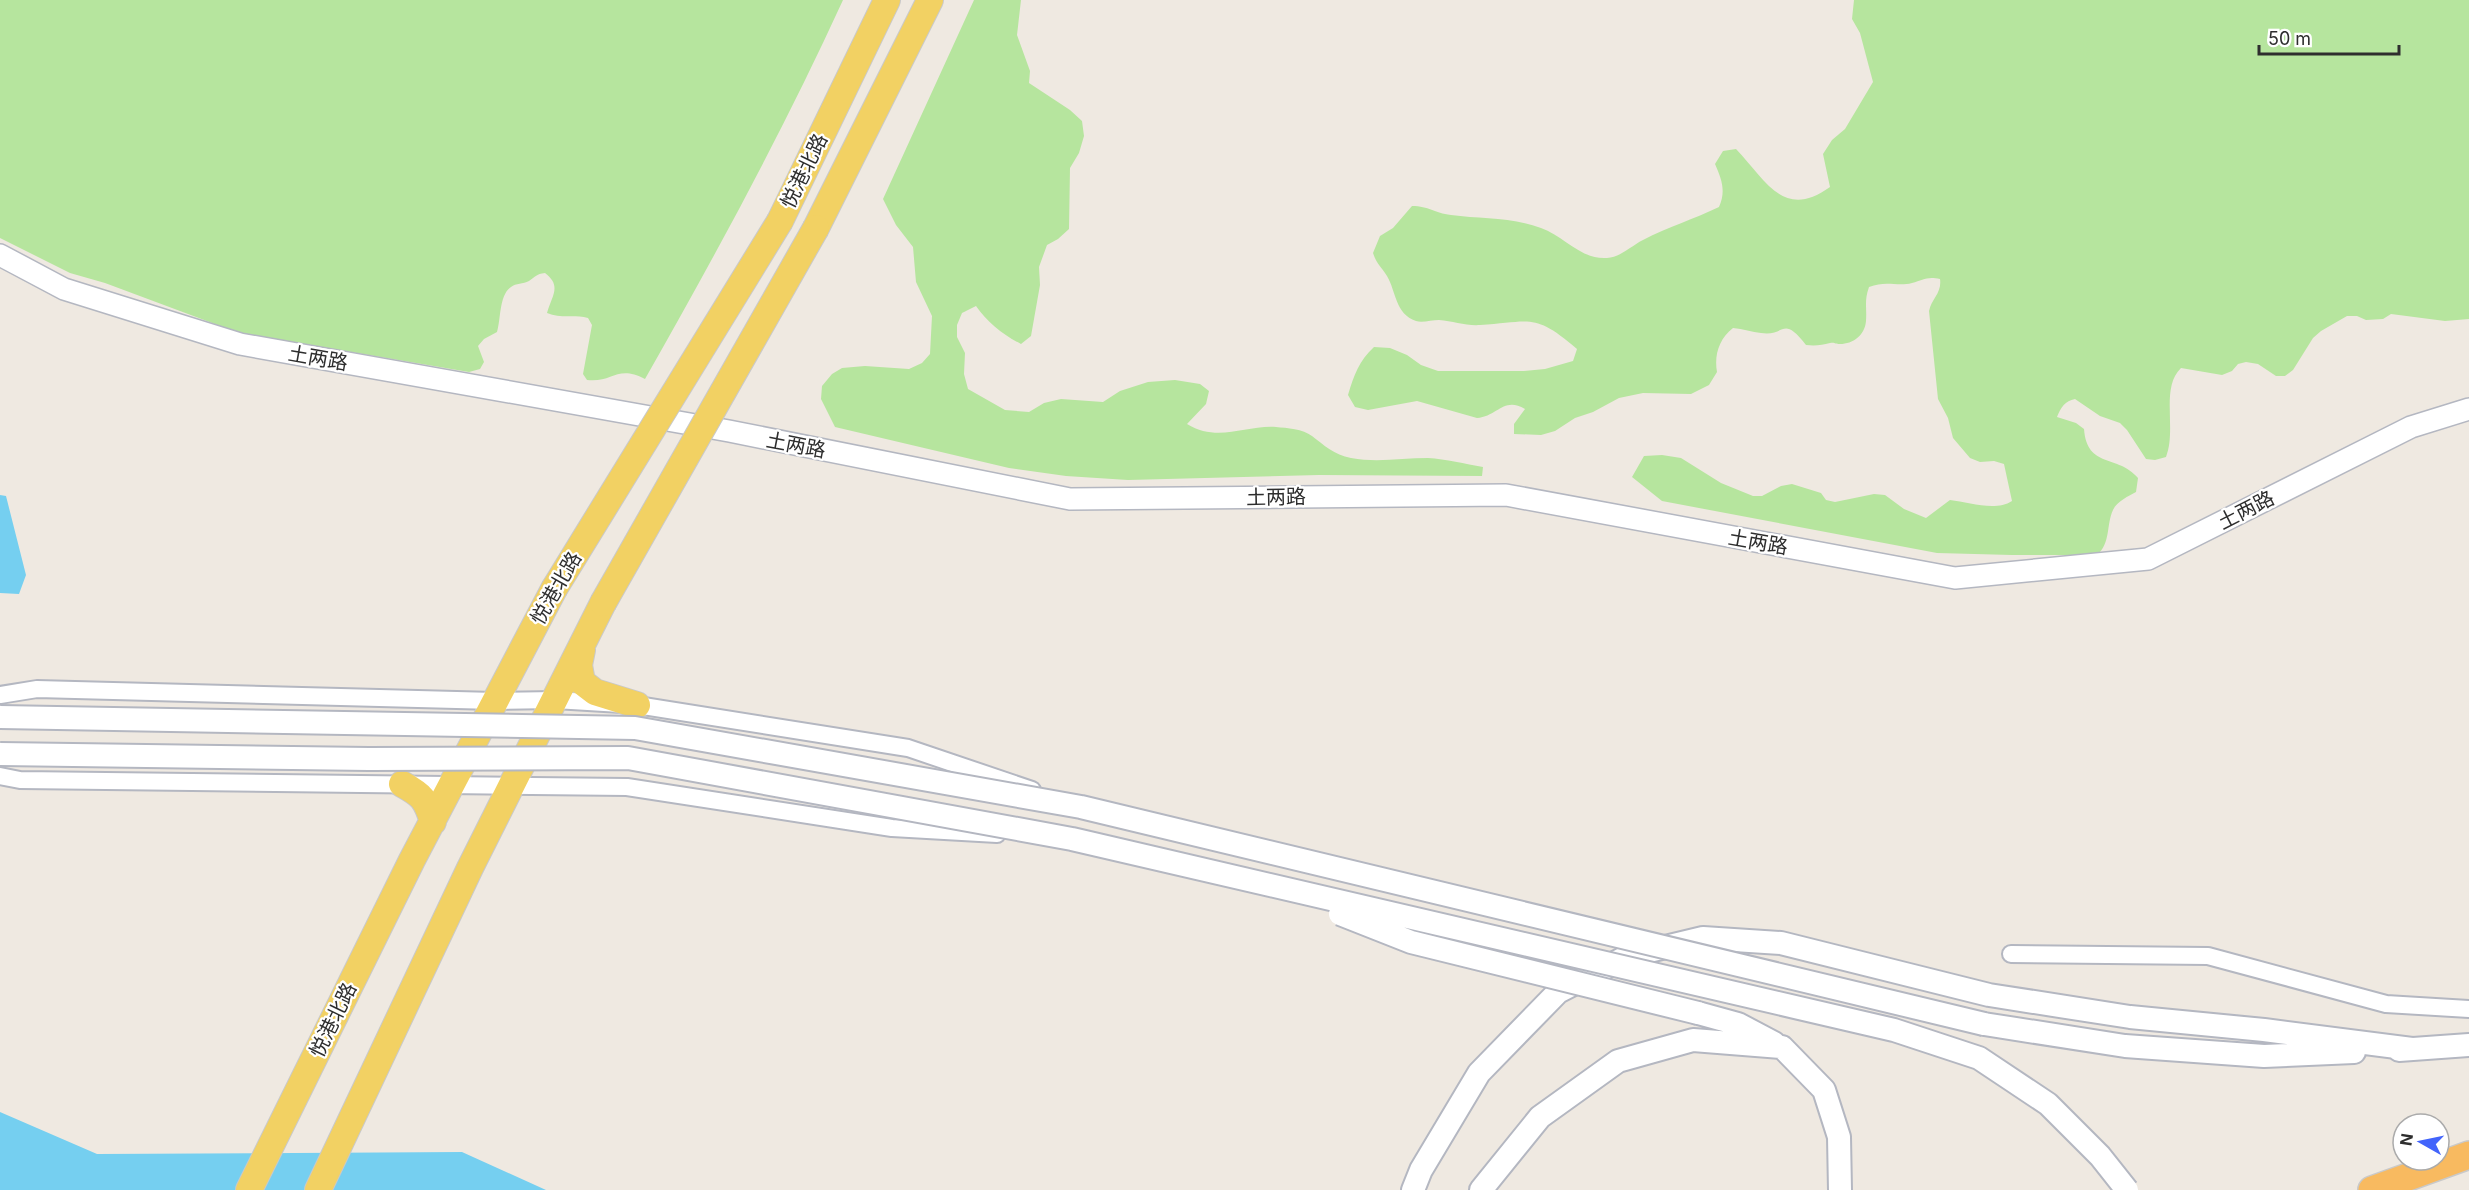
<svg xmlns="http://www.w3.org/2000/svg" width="2469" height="1190" viewBox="0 0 2469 1190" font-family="Inter,'Noto Sans SC',sans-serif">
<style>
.green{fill:#b6e59e}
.water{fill:#75cff0}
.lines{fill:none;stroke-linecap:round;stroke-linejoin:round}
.minor-casing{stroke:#b4b7c1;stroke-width:20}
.tertiary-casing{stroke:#b4b7c1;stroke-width:24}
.secondary-casing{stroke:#b4b7c1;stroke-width:26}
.primary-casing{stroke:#c9c9c9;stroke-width:28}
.trunk-casing{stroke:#c9c9c9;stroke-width:30}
.minor{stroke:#fff;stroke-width:16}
.tertiary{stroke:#fff;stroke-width:21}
.secondary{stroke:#fff;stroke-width:22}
.primary{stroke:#f2d163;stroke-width:26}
.trunk{stroke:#f8ba60;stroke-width:27}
.secondary-bridge-casing{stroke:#b4b7c1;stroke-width:26;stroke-linecap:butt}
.primary-bridge-casing{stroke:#c9c9c9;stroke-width:28;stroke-linecap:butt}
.secondary-bridge{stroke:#fff;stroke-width:22}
.primary-bridge{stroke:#f2d163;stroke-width:26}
.labels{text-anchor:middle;stroke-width:4.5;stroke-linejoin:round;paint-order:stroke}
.street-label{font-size:20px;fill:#2e2e2e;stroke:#fff}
</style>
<rect width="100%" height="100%" fill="#efe9e1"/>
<path class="green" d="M0 0H843C783 131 716 254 645 379 617 364 613 383 587 380L583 374 592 325 588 318C574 314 561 319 547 313 552 295 562 286 545 273 536 274 535 277 529 281 523 284 516 283 511 287 499 295 501 319 497 332L484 339 478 346 484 362 480 369 469 372 239 333 105 283 70 273 0 238Z
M974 0H1021L1017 35 1030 71 1029 83 1070 110 1082 121 1084 136 1079 153 1070 168 1069 229 1058 239 1047 245 1039 267 1040 285 1031 336 1021 344C1003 335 987 322 976 306L962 313 957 325V337L965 353 964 374 968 389 1005 410 1029 412 1044 403 1061 399 1103 402 1120 391 1148 382 1175 380 1200 384 1209 391 1206 404 1187 424C1218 443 1245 425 1276 427 1287 428 1303 429 1312 436 1324 445 1334 455 1351 458 1377 463 1402 458 1428 458 1446 459 1465 464 1483 467L1482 476 1319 475 1128 480 1066 476 1009 468 835 427 821 399 822 386 832 374 842 368 865 366 909 369 922 363 930 354 932 316 916 282 913 247 896 225 883 199Z
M1854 0H2469V319L2445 321 2391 314 2383 319 2366 320 2357 316H2347L2321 331 2313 338 2293 370 2285 376H2276L2258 364 2246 362 2238 364 2232 371 2222 375 2181 368C2160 388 2177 429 2166 457L2155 460 2146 459 2127 430 2120 423 2100 416 2075 399C2065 401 2061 407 2057 417L2076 423 2084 429C2087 469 2118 454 2138 478L2136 492C2129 496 2117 501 2113 510 2106 525 2111 543 2097 555H2012L1937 553 1662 501 1632 477 1644 456 1662 455 1681 458 1721 483 1753 496H1762L1781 486 1792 484 1821 493 1826 500 1835 502 1874 494 1885 495 1904 509 1926 518 1950 500C1969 502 1995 512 2012 501L2004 464 1994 461 1980 462 1970 458 1953 438 1948 418 1938 399 1929 311C1932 298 1942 293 1940 279 1927 276 1923 280 1912 283 1897 287 1887 280 1869 287 1864 301 1867 307 1866 321 1865 335 1853 344 1840 344 1835 344 1835 342 1830 343 1822 345 1816 346 1806 345 1782 314 1785 337 1761 333 1752 332 1743 329 1733 328 1719 339 1714 355 1717 372L1709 385 1691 394 1643 393 1619 398 1593 412 1575 418 1555 431 1541 435 1514 434V424L1525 409C1504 396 1498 416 1477 418L1417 401 1368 410 1355 407 1348 395C1354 375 1359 361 1374 347L1390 348 1407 355 1421 365 1438 371H1524L1545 369 1573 361 1577 349C1534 312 1531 322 1480 325 1466 326 1453 321 1439 320 1432 320 1422 323 1416 321 1395 314 1396 291 1387 276 1381 266 1377 265 1373 253L1380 236 1393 228 1412 206C1429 206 1434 213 1451 215 1481 219 1512 217 1541 228 1564 236 1581 260 1607 258 1621 257 1631 246 1643 240 1668 227 1694 219 1719 207 1726 191 1722 180 1715 164L1723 151 1736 149C1765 179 1783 221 1830 187L1823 154 1832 140 1845 129 1873 82 1860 33 1852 19Z"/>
<path class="water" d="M0 495 6 496 26 575 19 594 0 593Z
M0 1112 97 1154 462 1152 546 1190H0Z"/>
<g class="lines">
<defs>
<path id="minor" d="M0 695 37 689 495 701 555 700 637 705 908 748 1032 790
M0 776 20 780 627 787 892 828 997 834
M2011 954 2208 956 2386 1004 2469 1009"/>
<path id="tertiary" d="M0 255 64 289 240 344 729 431 1070 499 1506 495 1955 578 2148 559 2411 427 2469 409"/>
<path id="secondary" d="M1698 1013 1738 1024 1774 1043
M1984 1024 2125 1046 2264 1056 2354 1052
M2399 1050 2469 1045
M1413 1190 1421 1170 1479 1073 1558 992 1628 956 1703 938 1781 943 1989 995 2130 1017 2264 1030 2412 1049
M1481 1190 1540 1117 1618 1061 1693 1040 1782 1047 1824 1090 1839 1137 1840 1190"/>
<path id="primary" d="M780 221 887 0
M816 228 930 0
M582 650 579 665 582 682 595 692 637 705
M402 784C422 795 426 799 433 822
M249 1190 412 860 554 589
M318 1190 470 868 603 603"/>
<path id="trunk" d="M2372 1190 2469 1155"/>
</defs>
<use href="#minor" class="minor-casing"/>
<use href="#tertiary" class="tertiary-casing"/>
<use href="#secondary" class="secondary-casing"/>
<use href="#primary" class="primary-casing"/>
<use href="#trunk" class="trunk-casing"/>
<use href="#minor" class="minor"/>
<use href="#tertiary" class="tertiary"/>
<use href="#secondary" class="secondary"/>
<use href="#primary" class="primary"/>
<use href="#trunk" class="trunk"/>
<defs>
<path id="secondary-bridge" d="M0 717 635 728 1081 807 1984 1024
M0 754 369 759 628 758 1072 839 1894 1030 1979 1058 2048 1104 2100 1156 2127 1190
M1340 914 1411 942 1698 1013"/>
<path id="primary-bridge" d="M554 589 780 221
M603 603 816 228"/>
</defs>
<use href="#secondary-bridge" class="secondary-bridge-casing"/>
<use href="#primary-bridge" class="primary-bridge-casing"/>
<use href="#secondary-bridge" class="secondary-bridge"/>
<use href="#primary-bridge" class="primary-bridge"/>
</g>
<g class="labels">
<g class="street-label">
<text transform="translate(804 171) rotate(-64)" y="7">悦港北路</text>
<text transform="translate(318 358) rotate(10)" y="7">土两路</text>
<text transform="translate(796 445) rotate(11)" y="7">土两路</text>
<text transform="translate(1276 497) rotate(-1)" y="7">土两路</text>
<text transform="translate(2246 510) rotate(-27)" y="7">土两路</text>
<text transform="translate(1758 542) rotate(10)" y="7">土两路</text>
<text transform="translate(556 588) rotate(-60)" y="7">悦港北路</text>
<text transform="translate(333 1020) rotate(-64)" y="7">悦港北路</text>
</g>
</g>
<g transform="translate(2421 1142) rotate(279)"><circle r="28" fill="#ffffff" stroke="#ababab" stroke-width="1.5"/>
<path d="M0-4.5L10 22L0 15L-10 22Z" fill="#4264fb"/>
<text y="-9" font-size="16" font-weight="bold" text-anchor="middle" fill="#2e2e2e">N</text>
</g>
<path d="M2259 45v9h140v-9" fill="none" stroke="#2e2e2e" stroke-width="3"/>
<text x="2268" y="45" font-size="18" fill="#2e2e2e" stroke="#ffffff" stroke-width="4.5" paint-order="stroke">50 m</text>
</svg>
